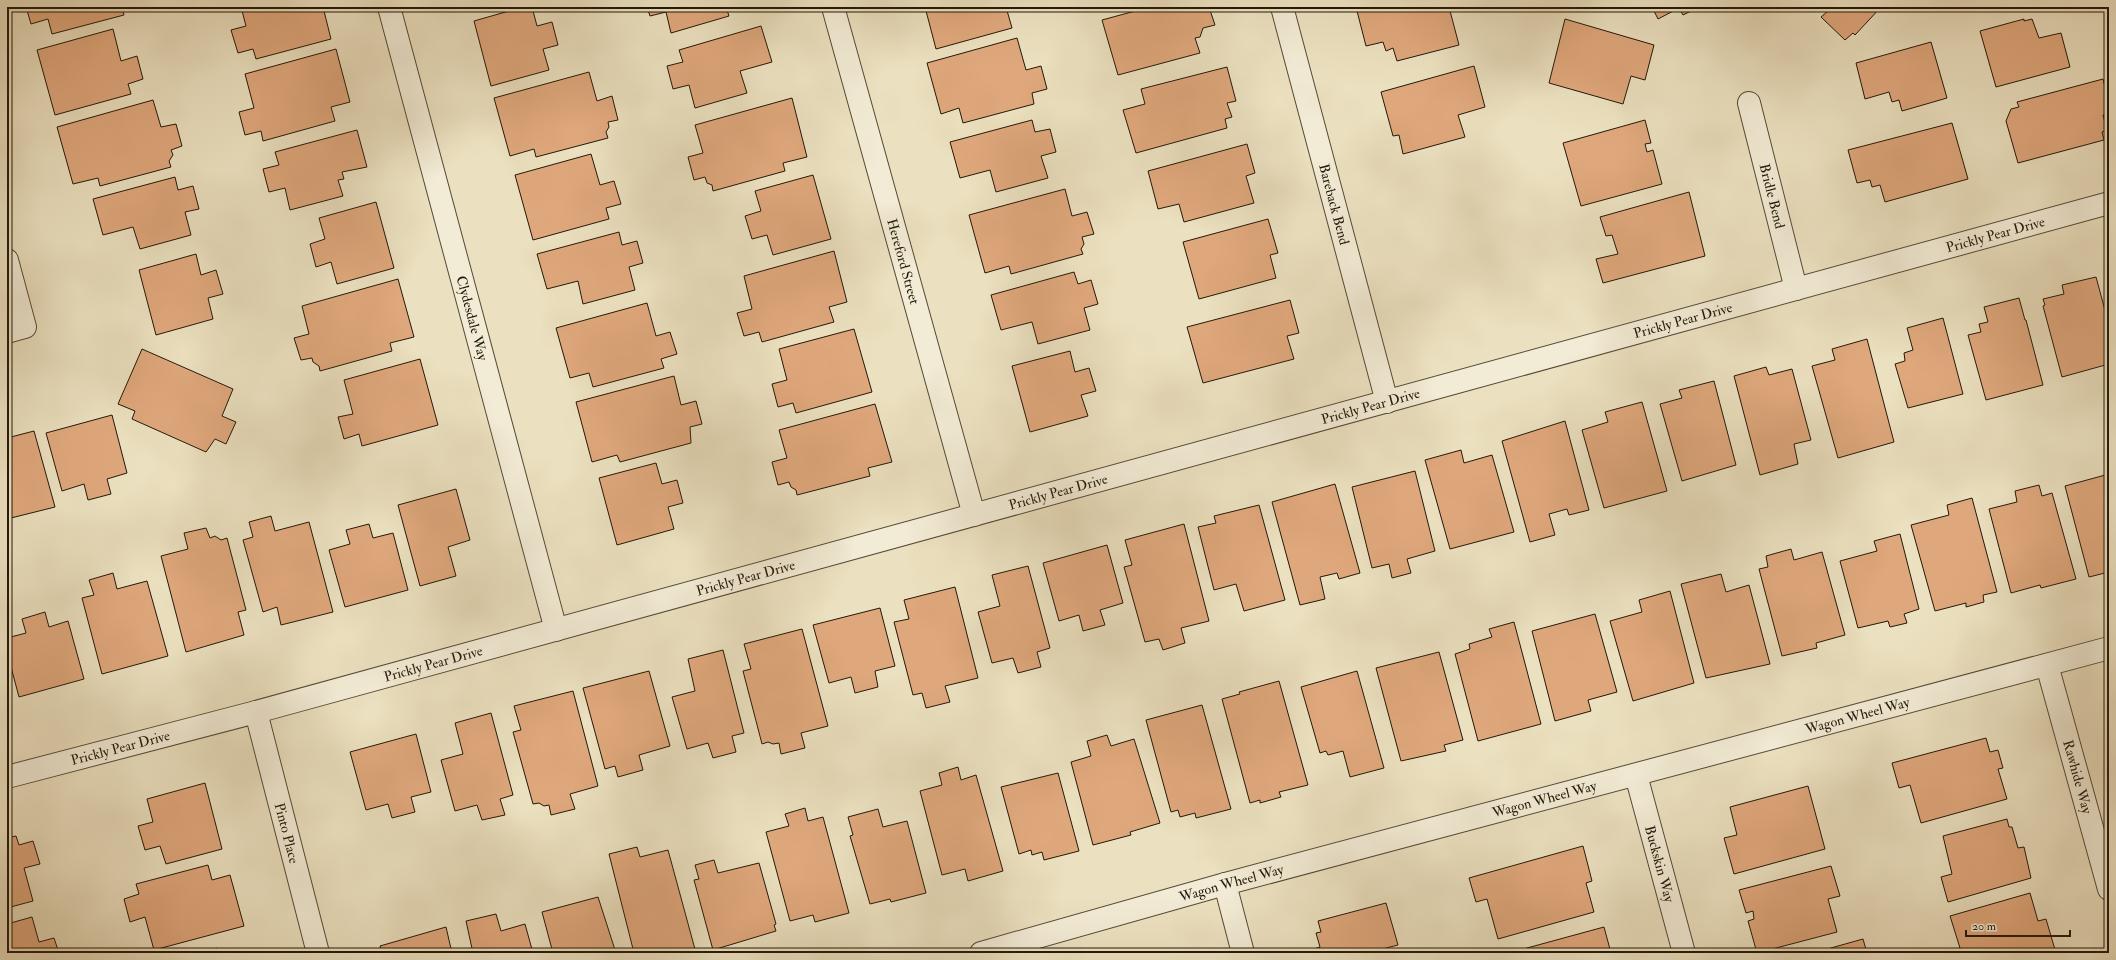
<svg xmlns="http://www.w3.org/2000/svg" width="2116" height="960" viewBox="0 0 2116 960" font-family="'IM FELL Double Pica',serif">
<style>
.building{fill:#dfa77c;stroke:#231809}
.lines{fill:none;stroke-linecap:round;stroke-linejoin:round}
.minor-casing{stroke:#554a36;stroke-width:24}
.minor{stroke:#f2ebd5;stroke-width:22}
.labels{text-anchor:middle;stroke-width:3;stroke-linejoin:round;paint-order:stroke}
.street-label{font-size:14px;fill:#231809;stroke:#f2ebd5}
</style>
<rect width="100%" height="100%" fill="#ebe0bf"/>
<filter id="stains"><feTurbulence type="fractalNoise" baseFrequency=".005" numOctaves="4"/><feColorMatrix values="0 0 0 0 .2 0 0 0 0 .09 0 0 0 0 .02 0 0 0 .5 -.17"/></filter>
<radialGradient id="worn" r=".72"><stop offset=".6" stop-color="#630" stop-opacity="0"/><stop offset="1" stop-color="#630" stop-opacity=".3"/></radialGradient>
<path class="building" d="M26 7H122L124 15 52 34 48 19 31 24Z
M241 7H323L331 39 256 59 253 49 238 53 231 30 246 26Z
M523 7H532L537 26 552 22 558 45 543 49 549 70 491 86 474 21Z
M647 7H726L729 16 671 33 666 12 650 16Z
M925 7H1006L1012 28 936 49Z
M1150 7H1209L1215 25 1203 28 1200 37 1195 38 1200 53 1118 75 1102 20Z
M1371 7H1449L1459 45 1397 61 1393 48 1386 51 1383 42 1366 46 1357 11Z
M1652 7H1699L1683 15 1679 8 1658 19Z
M1824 7H1881L1855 35 1853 33 1845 40 1821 17 1828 11Z
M1565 19 1654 45 1645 80 1631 76 1623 104 1549 83Z
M2024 19V21L2032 19 2039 38 2061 33 2070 67 1996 87 1980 31Z
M761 26 772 62 740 71 747 93 695 108 689 85 673 89 667 66 683 62 679 50Z
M113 29 121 61 137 56 143 79 128 84 131 94 55 115 37 50Z
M1017 38 1026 70 1041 66 1047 89 1032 93 1034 104 963 123 959 108 941 114 927 63Z
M1931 42 1947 98 1902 111 1899 100 1892 102 1889 92 1865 99 1856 63Z
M336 49 350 102 331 107 335 121 263 141 261 131 245 135 239 112 254 108 245 74Z
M1474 66 1485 107 1458 115 1465 137 1403 154 1399 135 1393 136 1381 92Z
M1227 67 1236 101 1227 103 1232 117 1225 119 1227 128 1136 153 1123 110 1145 104 1141 89Z
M589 72 597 101 612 96 618 120 608 122 609 127 606 132 608 138 536 157 534 149 510 156 494 98Z
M2103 79 2109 103V114L2103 115 2107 130 2102 132 2104 140 2018 163 2006 121 2011 109 2019 107 2017 102Z
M792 98 807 157 783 163 785 171 713 191 712 185 707 183 705 177 694 180 688 157 703 153 695 125Z
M153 100 161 127 176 124 182 146 171 150 173 155 169 161 171 167 100 186 98 178 73 184 57 127Z
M1032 120 1035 132 1050 129 1056 152 1041 156 1048 178 996 192 990 170 960 178 950 142Z
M1645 120 1651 143 1645 144 1647 152 1653 150 1662 184 1581 206 1563 143Z
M1952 123 1968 179 1885 202 1880 185 1872 187 1870 180 1857 183 1848 150Z
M357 130 367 167 342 172 344 179 338 180 343 196 290 210 285 188 269 192 263 169 279 165 275 152Z
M1247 144 1255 173 1246 176 1254 203 1184 222 1179 204 1158 209 1148 171Z
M591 154 600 185 614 181 621 204 606 208 609 219 533 240 515 175Z
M813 175 831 239 773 255 767 235 752 239 745 216 761 211 755 191Z
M175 177 178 190 193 186 199 209 185 212 191 235 140 249 133 227 103 235 93 199Z
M1065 189 1072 216 1087 212 1094 234 1082 237 1084 244 1081 249 1083 254 1011 274 1009 266 985 273 969 215Z
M1689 192 1705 256 1603 283 1596 259 1618 254 1612 235 1606 236 1600 217Z
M376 202 394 268 337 284 331 262 316 267 310 244 325 239 319 218Z
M1268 219 1278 253 1270 255 1276 278 1199 299 1183 242Z
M619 232 622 245 637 241 643 263 629 267 635 290 583 304 578 281 547 289 537 254Z
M834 251 847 302 829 307 834 322 762 342 759 332 744 336 737 313 752 309 744 276Z
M196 254 201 275 216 270 223 294 208 298 213 319 156 335 139 270Z
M1074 272 1078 284 1091 280 1098 304 1084 308 1090 330 1038 344 1032 322 1001 330 991 295Z
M2096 277 2109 325V364L2062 377 2043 306 2045 305 2043 299 2064 294 2062 285Z
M398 279 414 337 390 343 392 351 320 371 319 366 313 362 312 358 301 360 294 338 309 334 302 306Z
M2019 298 2025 320H2026L2043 385 1986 400 1968 335 1981 332 1979 324 1988 322 1984 307Z
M1290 300 1299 333 1287 336 1294 359 1203 383 1187 327Z
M647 303 656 336 670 332 677 354 661 359 664 368 593 387 589 373 570 378 556 328Z
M1943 318 1963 394 1908 408 1895 364 1905 361 1904 353 1913 350 1907 328Z
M854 329 872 392 796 413 793 403 778 407 772 384 787 380 779 349Z
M1867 339 1894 442 1838 458 1812 366 1835 360 1832 349Z
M142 349 233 389 222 416 236 422 226 444 215 439 206 452 132 419 135 411 118 404Z
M1070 351 1075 372 1089 368 1096 391 1081 395 1088 416 1030 432 1012 366Z
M420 359 438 425 362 446 359 434 344 439 338 417 353 414 344 380Z
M1766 367 1769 375 1792 369 1811 440 1794 444 1798 464 1760 475 1734 376Z
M674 376 681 405 696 401 702 424 690 427 691 443 620 462 617 455 592 462 576 402Z
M1714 381 1736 465 1682 481 1660 404 1682 398 1679 390Z
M1642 402 1667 491 1604 508 1582 430 1608 422 1605 412Z
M875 404 892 462 868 468 870 476 797 495 796 490 791 487 789 482 778 485 772 462 787 458 779 430Z
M112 415 127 473 107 479 111 494 88 500 84 484 62 491 46 433Z
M1565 421 1589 510 1569 515 1567 509 1549 514 1555 535 1530 542 1502 441Z
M34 431 55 507 7 519V438Z
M1461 450 1464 463 1492 455 1514 532 1450 549 1425 460Z
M656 463 662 484 677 480 683 503 668 507 674 529 617 545 599 478Z
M1415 471 1435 551 1407 559 1411 573 1392 578 1389 564 1372 568 1352 487Z
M2109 474V572L2089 577 2065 486Z
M1335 484 1360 573 1339 579 1337 573 1320 577 1325 599 1300 605 1272 502Z
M2039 485 2042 496 2052 493 2076 579 2041 588 2040 585 2011 593 1989 509 2017 502 2015 491Z
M456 489 470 540 448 547 456 576 420 586 398 505Z
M1972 498 1997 592 1983 595 1984 602 1966 607V603L1935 611 1911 525 1949 515 1947 505Z
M1259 505 1285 600 1244 611 1236 584 1214 590 1198 527 1216 523 1214 516Z
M271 516 275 531 309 522 333 612 281 625 277 607 263 612 243 540 253 537 249 522Z
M369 524 373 538 393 533 408 590 345 607 329 550 350 544 346 530Z
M1184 524 1209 621 1181 628 1185 643 1163 650 1159 639 1145 642 1124 567 1132 565 1125 540Z
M206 528 210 538 215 536 221 540 227 538 246 610 238 612 244 635 186 652 161 556 188 549 184 533Z
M1900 534 1919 609 1904 614 1907 623 1890 627 1888 621 1858 628 1840 561 1877 551 1874 541Z
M1107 545 1123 603 1100 610 1105 625 1083 631 1079 615 1059 621 1043 563Z
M1791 549 1794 560 1822 552 1845 635 1816 643 1817 648 1782 656 1759 569 1768 567 1766 556Z
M1028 566 1050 648 1037 652 1041 667 1018 673 1013 658 992 663 978 612 1000 606 992 575Z
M113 573 117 589 147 581 168 656 102 674 82 598 94 595 89 580Z
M1721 574 1726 592 1749 585 1770 664 1706 678 1681 584Z
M955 587 978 678 945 686 950 702 926 708 922 693 913 695 894 622 909 619 904 600Z
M1670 591 1694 683 1633 701 1610 621 1642 612 1639 600Z
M880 608 895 666 875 671 878 687 855 693 851 677 829 683 813 625Z
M45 612 49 627 68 621 84 679 19 697 7 652V638L26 633 22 619Z
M1595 614 1617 692 1588 700 1591 711 1555 721 1532 631Z
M1514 622 1541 724 1478 741 1455 654 1470 649 1469 644 1492 637 1489 629Z
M802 629 828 726 801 733 805 748 781 754 779 743 773 744 768 742 762 744 743 671 751 669 744 644Z
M723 650 744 733 732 736 736 752 713 758 708 743 687 749 672 697 695 691 688 659Z
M1439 652 1463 740 1444 745 1446 751 1401 761 1376 668Z
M649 671 670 746 639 755 643 770 618 777 615 766 605 769 583 688Z
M1357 671 1384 768 1350 777 1343 751 1328 755 1326 751 1320 753 1301 687Z
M1279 681 1308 785 1279 792 1281 797 1260 803V800L1250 803 1222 699 1240 694 1239 692Z
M573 691 598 786 570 794 575 809 551 815 549 805 544 806 539 803 533 804 513 732 521 730 514 706Z
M1202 705 1231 809 1196 818 1195 813 1180 817 1178 810 1171 812 1146 720Z
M491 713 513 795 500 799 505 815 482 820 477 805 455 811 441 760 463 754 455 723Z
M416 734 431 792 411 797 415 812 392 818 388 804 366 810 350 752Z
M1107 735 1111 746 1134 739 1160 823 1130 832 1131 835 1093 845 1071 762 1091 756 1087 741Z
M1986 738 1990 752 1998 750 2003 768 1998 769 2007 799 1921 823 1910 785 1899 788 1892 763Z
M958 767 961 780 976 775 1003 871 968 881 965 869 942 875 920 791 942 785 939 773Z
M1058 773 1079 851 1044 860 1042 852 1032 855 1031 850 1019 854 1001 787Z
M205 783 222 849 166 864 160 846 145 850 138 826 153 822 147 799Z
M1808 786 1825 849 1734 874 1724 838 1737 835 1730 807Z
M805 808 808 821 823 817 849 913 815 922 813 915 790 921 766 832 789 826 785 814Z
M878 809 883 827 907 821 926 893 891 902 890 899 870 904 850 836 853 835 848 817Z
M2007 819 2009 827H2012L2018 848 2024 847 2031 878 1948 902 1941 877 1952 874 1943 836Z
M16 836 19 845 33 841 40 864 24 868 33 901 7 908V838Z
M1583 846 1592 881 1586 883 1594 912 1498 939 1487 899 1476 902 1469 878Z
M637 847 640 857 668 850 696 953H634L609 854Z
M714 860 718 873 759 863 776 924 774 925 776 931 713 950 694 880 699 879 695 865Z
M208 865 212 880 230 875 244 926 154 950 145 917 130 922 124 899 139 894 136 884Z
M1831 866 1840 896 1828 899 1837 932 1757 953 1748 921 1754 919 1753 911 1746 913 1739 890Z
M2030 893 2038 921 2046 919 2056 953H1948L1947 951 1960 948 1950 916Z
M598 897 616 953H553L542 912Z
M1386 903 1398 945 1386 948 1387 953H1312L1311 950 1320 947 1316 933 1321 932 1318 921Z
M496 914 501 931 525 924 533 953H473L466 921Z
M32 917 39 942 54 938 59 953H7V924Z
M446 927 452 953H382L380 946Z
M1604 927 1611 953H1516V951Z
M1863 939 1867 953H1813Z
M217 948 219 953H199Z"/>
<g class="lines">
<defs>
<g id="minor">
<path id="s1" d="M389 7 556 630"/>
<path id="s2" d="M833 7 974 515"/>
<path id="s3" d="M1282 7 1387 402"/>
<path id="s4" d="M1749 103 1796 289"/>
<path d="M7 260 25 327 7 332"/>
<path id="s5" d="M2047 665 2109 889"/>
<path id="s6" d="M256 712 318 953"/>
<path id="s7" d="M1636 775 1684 953"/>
<path id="s8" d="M7 777 256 712 2109 203"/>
<path d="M1225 884 1243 953"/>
<path id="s9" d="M981 953 1225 884 2109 648"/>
</g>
</defs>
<use href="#minor" class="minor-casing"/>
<use href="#minor" class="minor"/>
</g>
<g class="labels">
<g class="street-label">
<text dy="5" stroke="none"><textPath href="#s4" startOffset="96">Bridle Bend</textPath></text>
<text dy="5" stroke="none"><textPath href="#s3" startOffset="204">Bareback Bend</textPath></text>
<text dy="5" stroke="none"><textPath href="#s8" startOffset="2061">Prickly Pear Drive</textPath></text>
<text dy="5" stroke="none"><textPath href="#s2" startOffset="264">Hereford Street</textPath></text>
<text dy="5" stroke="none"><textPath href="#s1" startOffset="322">Clydesdale Way</textPath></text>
<text dy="5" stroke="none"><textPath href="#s8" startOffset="1737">Prickly Pear Drive</textPath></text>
<text dy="5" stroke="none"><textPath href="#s8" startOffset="1413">Prickly Pear Drive</textPath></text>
<text dy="5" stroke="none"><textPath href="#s8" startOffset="1089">Prickly Pear Drive</textPath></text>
<text dy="5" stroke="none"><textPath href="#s8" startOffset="765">Prickly Pear Drive</textPath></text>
<text dy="5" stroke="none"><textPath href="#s8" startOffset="441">Prickly Pear Drive</textPath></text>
<text dy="5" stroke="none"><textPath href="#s9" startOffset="908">Wagon Wheel Way</textPath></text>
<text dy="5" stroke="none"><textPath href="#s8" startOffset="117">Prickly Pear Drive</textPath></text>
<text dy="5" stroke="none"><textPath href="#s5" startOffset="116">Rawhide Way</textPath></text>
<text dy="5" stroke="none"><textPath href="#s9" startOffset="584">Wagon Wheel Way</textPath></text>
<text dy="5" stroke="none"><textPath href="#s6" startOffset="125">Pinto Place</textPath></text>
<text dy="5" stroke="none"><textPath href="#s7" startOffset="92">Buckskin Way</textPath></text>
<text dy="5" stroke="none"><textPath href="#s9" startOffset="260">Wagon Wheel Way</textPath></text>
</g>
</g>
<rect width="2116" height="960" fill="none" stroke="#ebe0bf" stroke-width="24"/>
<rect x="8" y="8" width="2100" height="944" fill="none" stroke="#231809" stroke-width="2"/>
<rect x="12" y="12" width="2092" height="936" fill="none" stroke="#231809"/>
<path d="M1966 930v6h104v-6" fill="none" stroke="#231809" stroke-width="2"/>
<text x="1972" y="930" font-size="12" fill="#231809" stroke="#f2ebd5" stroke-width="3" paint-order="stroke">20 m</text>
<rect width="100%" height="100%" filter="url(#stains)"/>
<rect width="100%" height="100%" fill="url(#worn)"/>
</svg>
